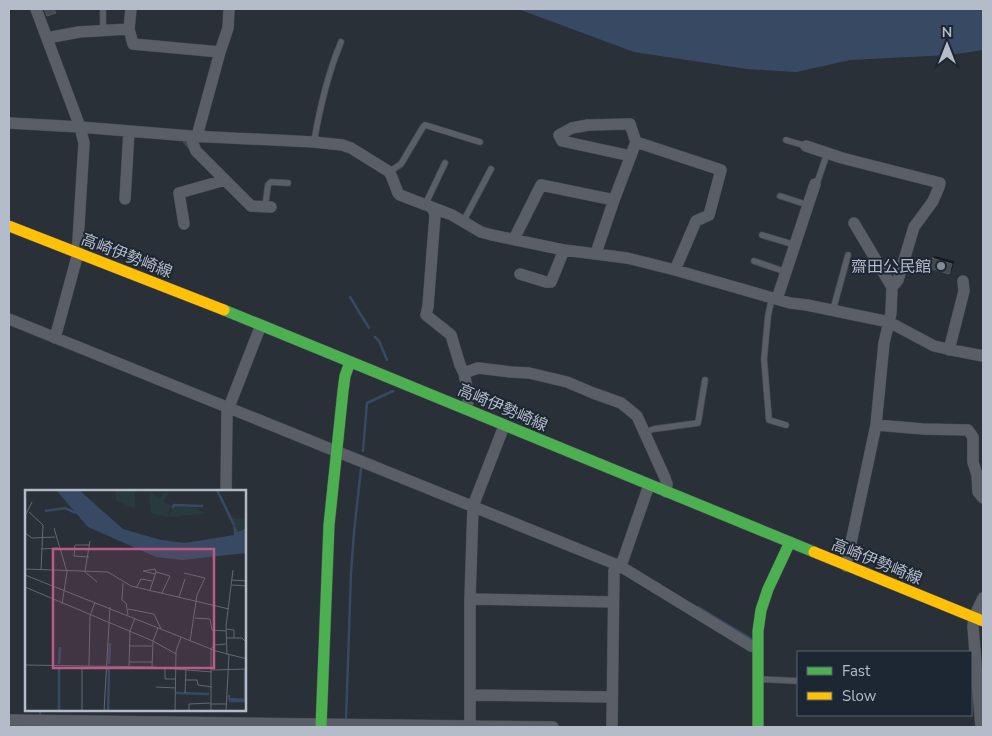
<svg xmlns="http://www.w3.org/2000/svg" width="992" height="736" viewBox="0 0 992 736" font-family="'Nunito Sans','Noto Sans JP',sans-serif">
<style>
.water{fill:#384963}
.shadow{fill:#0007}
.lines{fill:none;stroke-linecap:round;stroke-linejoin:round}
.stream{stroke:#384963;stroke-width:2.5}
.building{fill:#444950;stroke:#52575f}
.lane-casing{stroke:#484c53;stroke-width:7}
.street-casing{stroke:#484c53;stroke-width:12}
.fast-casing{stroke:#484c53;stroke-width:12}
.slow-casing{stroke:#484c53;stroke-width:12}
.lane{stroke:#5a5e66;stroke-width:5.5}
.street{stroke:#5a5e66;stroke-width:11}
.fast{stroke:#4caf50;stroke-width:11}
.slow{stroke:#ffc107;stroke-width:11}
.poi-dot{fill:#848b96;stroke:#1d2633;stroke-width:2}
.labels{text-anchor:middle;stroke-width:4;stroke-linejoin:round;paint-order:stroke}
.street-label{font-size:16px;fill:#b4bcc9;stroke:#1d2633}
.poi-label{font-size:16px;fill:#b4bcc9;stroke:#1d2633;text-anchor:end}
.inset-river{fill:none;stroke:#384963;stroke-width:2.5}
.inset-road{fill:none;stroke:#616872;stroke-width:1}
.view{fill:#bc5a87;fill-opacity:0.15;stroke:#bc5a87;stroke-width:2.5}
.inset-edge{fill:none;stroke:#b4bcc9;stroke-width:2.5}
</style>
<rect width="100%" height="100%" fill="#2a3038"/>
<path class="water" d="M518 9H983V50L949 55 850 60 797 72 747 69 634 52Z"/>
<path class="shadow" d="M935 256 954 261 952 270 949 272 933 258Z"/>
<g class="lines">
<path class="stream" d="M184 142 191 150
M350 297 369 328
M375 337 379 341 387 360
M363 451 367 403 393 391
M698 607 753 640
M40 716V710
M346 720 351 573 354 532 361 469"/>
</g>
<path class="building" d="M44 9H54L56 13 47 16Z
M932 258 952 264 949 274 929 268Z"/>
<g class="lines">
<defs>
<path id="lane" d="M103 9V30
M786 140 806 146
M314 142C320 106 327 76 341 42
M389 172 401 164 423 127 425 125 480 142
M815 184 818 180 827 154
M780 196 808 205
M425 205 445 163
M265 207 268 185 271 182 288 183
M463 222 491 169
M762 235 795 245
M754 261 786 272
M772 297 768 316 764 359 769 420 786 425
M833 310 848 255
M645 432 654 429 698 423 705 380
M759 679 798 681"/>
<path id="street" d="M36 9 80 127 84 143 77 257 55 338
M131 9 129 29 133 44 220 52
M47 38 79 32 129 29
M9 123 80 127 190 136 314 142 342 145 351 148 388 171 391 175 398 193 400 195 452 215 481 232 492 235 564 250 627 258 675 270 790 303 807 305 889 322 934 346 952 350 983 356
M190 136 196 151 251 206 271 207
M197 136 220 52 228 28 229 9
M806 146 842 158 940 183 939 187 933 201 914 227 898 280 892 287 891 313 884 343 876 425 846 566
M631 156 562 141 559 135 572 128 588 125 630 124 636 142
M125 199 129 131
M433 209 435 215 428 306 426 315 451 335 460 365 464 373 469 398 466 409
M854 223 892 287
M184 224 179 193 225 180
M514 239 541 185 614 200
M597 254 598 247 614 200 636 142 721 170 709 215 696 221 675 270
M520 274 546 282H551L564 250
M777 299 815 184
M9 319 620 566 751 646 758 648
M949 350 964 291 963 281
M464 373 478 368 511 372 529 373 567 382 593 393 621 403 637 416 665 478 667 484 666 492
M876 425 923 429 968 430 973 437V462L977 475 978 492 983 498
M226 491 227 413 229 407 261 325
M470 599 613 602
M471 695 612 697
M9 720 553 727
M470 726V599L473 506 504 426
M612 727 614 571 620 566 623 560 649 485
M981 727 973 627 974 617 983 598"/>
<path id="fast" d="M224 310 814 552
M321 727 329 525 343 391 345 376 350 362
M758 727V631L761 610 768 589 790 542"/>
<path id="slow" d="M9 226 224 310
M814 552 983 621"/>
</defs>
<use href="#lane" class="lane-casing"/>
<use href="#street" class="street-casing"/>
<use href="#fast" class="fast-casing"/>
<use href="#slow" class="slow-casing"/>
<use href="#lane" class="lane"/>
<use href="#street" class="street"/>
<use href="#fast" class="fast"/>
<use href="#slow" class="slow"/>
</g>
<circle class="poi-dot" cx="941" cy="266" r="5"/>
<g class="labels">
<g class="street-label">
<text transform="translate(127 255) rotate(21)" y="6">高崎伊勢崎線</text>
<text transform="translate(503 407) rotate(23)" y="6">高崎伊勢崎線</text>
<text transform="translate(877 561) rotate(22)" y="6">高崎伊勢崎線</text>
</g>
<g class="poi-label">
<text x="931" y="272">齋田公民館</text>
</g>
</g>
<g transform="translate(25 490)">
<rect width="221" height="221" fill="#2a3038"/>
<path d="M90 0H110V19L91 10ZM124 1 135 9 137 3H143L139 12 146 15 142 27 126 23ZM149 16 173 18 176 22 187 23 144 27ZM207 28 221 29V38L213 42Z" fill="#273a3e"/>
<path d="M31 0H54L98 39 136 50 160 53 209 45 208 32 213 42 221 38V63L157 70 131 67 63 37Z" fill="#384963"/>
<path class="inset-river" d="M192 0 209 35M147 18 149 15 178 16M20 21 40 18 51 23M34 174 35 157M84 174 85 153M151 203 184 204M204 205V209L222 210M220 210V180M204 211H222M34 221V177M83 221 84 178"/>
<path class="inset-road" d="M4 22 18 35 16 80M0 26 7 12M29 38 42 82 37 114M0 43 7 48 30 47M16 59 33 58M64 67 49 66 50 55H65M0 79 83 82 106 96 204 119M59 81 72 92M60 81 65 51M159 83 180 88 172 105 165 151M130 84 118 81 130 79 131 82M0 85 191 161 222 169M207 90 222 91M98 93 97 110 101 113 103 125M207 95 222 96M0 97 128 151 151 164M111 98 116 89 127 91M125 100 131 82 145 86 137 103M154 107 160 89M103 119 129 124 136 139M170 128 185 129 187 140 201 141M201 139 209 140V148M201 148H217L222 153M104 156H127M202 165 201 136 208 80M104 172H127M0 175 127 177 187 182M64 176 65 126 70 112M104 177 105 141 110 128M127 177 128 151 133 138M140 178V189H151M187 180 222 179M160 190H172L173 195 187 197M131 197 151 198M160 203 161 179M186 214H202M57 221V176M79 221 85 117M150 221 151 161 156 147M164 221V214L186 213M186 221V159L189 155 201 154M201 221 204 165"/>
<path class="view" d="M28 59H189V178H28Z"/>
<rect width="221" height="221" class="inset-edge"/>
</g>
<rect width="992" height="736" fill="none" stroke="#b4bcc9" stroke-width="20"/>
<rect x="797" y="651" width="175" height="65" fill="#1d2633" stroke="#59626f"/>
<rect x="807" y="667" width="25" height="8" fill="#4caf50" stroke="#59626f"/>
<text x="842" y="676" font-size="15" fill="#b4bcc9">Fast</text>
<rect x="807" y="692" width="25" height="8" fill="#ffc107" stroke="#59626f"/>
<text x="842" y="701" font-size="15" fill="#b4bcc9">Slow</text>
<g transform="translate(947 45)" stroke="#1d2633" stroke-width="4" paint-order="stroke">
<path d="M0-4L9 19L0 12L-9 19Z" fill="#b4bcc9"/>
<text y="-8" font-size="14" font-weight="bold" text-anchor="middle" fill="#b4bcc9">N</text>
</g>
</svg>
